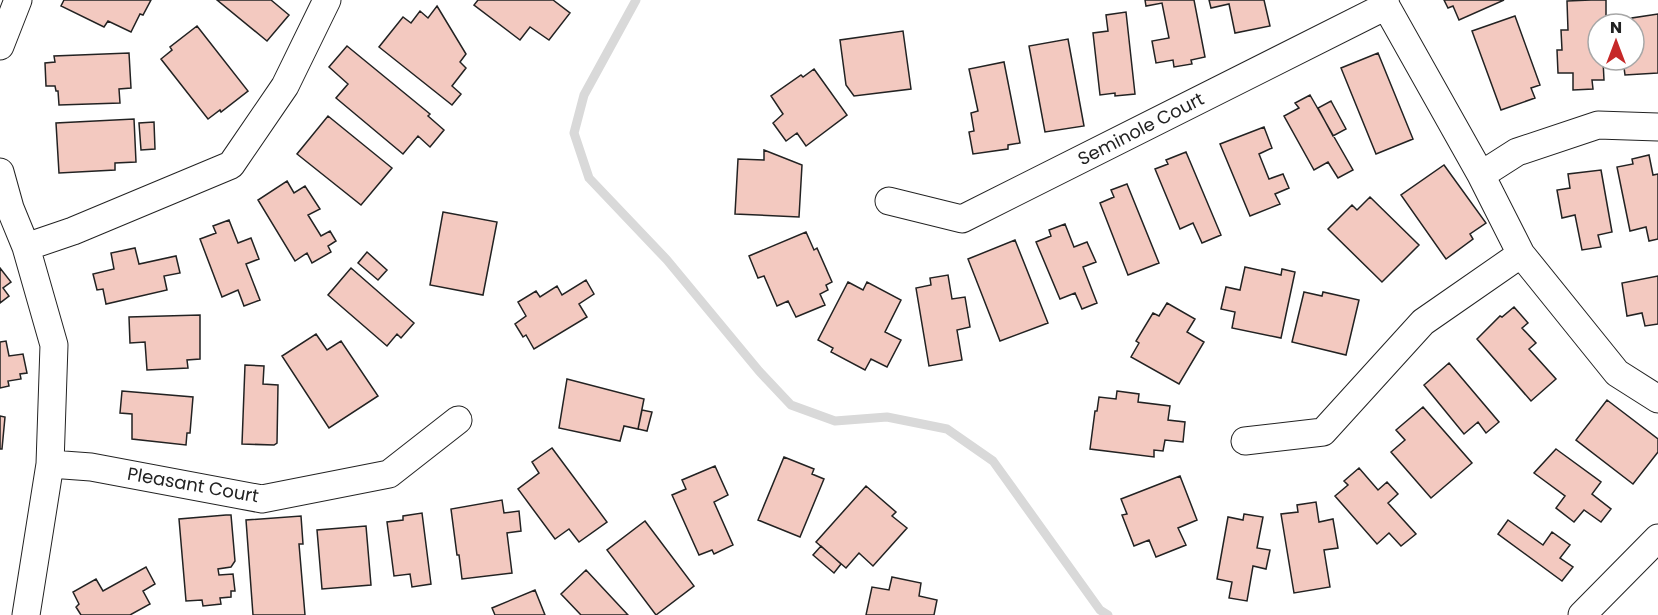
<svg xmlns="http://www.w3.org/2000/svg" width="1658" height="615" viewBox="0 0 1658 615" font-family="Poppins,sans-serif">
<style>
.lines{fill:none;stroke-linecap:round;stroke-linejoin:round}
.stream{stroke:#d9d9d9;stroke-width:9}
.building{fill:#f3c9c0;stroke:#222;stroke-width:1.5}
.street-casing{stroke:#222;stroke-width:29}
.street{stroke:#fff;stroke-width:27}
.labels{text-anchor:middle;stroke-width:4.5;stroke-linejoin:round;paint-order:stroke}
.street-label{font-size:18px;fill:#222;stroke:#fff}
</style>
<rect width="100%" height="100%" fill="#fff"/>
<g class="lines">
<path class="stream" d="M636 0 584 95 574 133 589 178 667 260 759 371 791 405 835 421 887 417 947 429 993 461 1100 610 1108 615"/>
</g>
<path class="building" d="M64 0H151L143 15 140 14 131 32 108 21 104 27 61 6Z
M217 0H271L289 15 267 41Z
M478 0H553L570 13 549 40 530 27 520 40 474 5Z
M1145 0H1194L1205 57 1191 60 1192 64 1174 67 1173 60 1156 63 1152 41 1169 38 1162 3 1146 6Z
M1209 0H1264L1270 26 1235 33 1229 4 1211 8Z
M1444 0H1504L1459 20 1453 6 1448 8Z
M1591 0H1606V22L1598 24V60H1603L1604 80H1592L1593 89 1573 90V73H1558L1557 50H1562L1561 30H1568L1567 1Z
M437 6 466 54 460 62 466 68 452 86 461 94 452 105 379 47 403 17 411 23 420 11 428 18Z
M1126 12 1135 94 1115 96V93L1100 95 1093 33 1108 31 1106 15Z
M1658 14V73L1625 75 1623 60H1634V47L1636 46 1632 18Z
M1515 16 1540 85 1531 88 1535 98 1501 110 1472 31Z
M197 26 248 91 221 112 220 110 208 119 161 59 172 50 170 47Z
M903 31 911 89 854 96 846 85 840 40Z
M1068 39 1084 126 1045 132 1029 46Z
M347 46 430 114 428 116 444 130 430 147 418 136 403 154 336 98 348 84 329 67Z
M129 53 131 88 119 89 120 103 59 105 58 91H56L55 86H46L45 63 55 62 54 56Z
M1378 53 1413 139 1376 154 1341 68Z
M1004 62 1020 143 1008 145V149L973 154 969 132 974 131 971 113 978 111 969 69Z
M814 69 847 115 806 146 797 133 786 141 773 123 783 114 771 96 801 75 803 77Z
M1310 95 1353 170 1338 178 1328 162 1314 170 1284 116 1299 108 1295 103Z
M1331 101 1346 129 1333 136 1318 108Z
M328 116 392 168 361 205 297 154Z
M134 119 136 162 115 163V170L59 173 56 123Z
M154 122 155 149 141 150 139 123Z
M1264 127 1272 148 1259 154 1269 179 1283 174 1289 188 1275 194 1280 204 1250 216 1220 144Z
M764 150 802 165 799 217 735 214 738 159 764 160Z
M1186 152 1221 235 1202 243 1193 223 1180 229 1155 169 1168 164 1166 160Z
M1649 155 1653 175 1658 174V239L1649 241 1646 227 1630 231 1617 167 1633 164 1632 159Z
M1444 165 1486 223 1470 234 1473 239 1446 259 1401 195Z
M1601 170 1612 232 1598 235 1601 247 1582 250 1575 215 1562 218 1557 190 1570 188 1568 174Z
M287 181 294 193 305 186 320 209 308 215 321 236 330 231 336 241 328 246 331 252 312 263 307 253 295 261 258 200Z
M1127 184 1159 263 1128 275 1100 203 1114 197 1111 190Z
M1370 197 1419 245 1382 282 1328 229 1352 205 1357 210Z
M443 212 497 222 483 295 430 285Z
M229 220 238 243 251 238 259 259 246 264 260 300 244 306 238 290 222 297 200 239 216 233 213 226Z
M1065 224 1074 247 1087 242 1096 262 1083 267 1097 303 1082 309 1075 293 1060 299 1036 242 1051 236 1049 230Z
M806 232 814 250 817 248 832 282 826 285 828 290 820 294 825 305 796 317 788 301 777 306 764 276 758 278 749 256Z
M1015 240 1048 323 1000 341 968 259Z
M135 248 139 264 176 256 180 273 164 276 167 290 106 304 103 289 97 290 93 274 114 269 111 253Z
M367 252 387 270 378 280 358 263Z
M1245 267 1281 275 1282 269 1295 272 1281 338 1232 328 1235 312 1221 309 1226 287 1240 290Z
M0 268 11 282 3 288 9 296 0 303Z
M351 268 414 323 401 338 397 334 387 346 328 295Z
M948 275 952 299 965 297 970 327 957 330 962 360 929 366 916 288 931 285 930 278Z
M1658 276V324L1645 326 1642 313 1627 316 1622 283Z
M586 280 594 294 579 304 587 317 534 349 526 335 523 337 515 324 526 316 518 302 536 291 540 297 557 286 562 295Z
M848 282 863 290 867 282 901 300 885 332 901 340 887 367 871 359 865 370 831 352 833 348 818 340Z
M1304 292 1322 296 1323 292 1359 300 1346 355 1292 342Z
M1167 303 1195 319 1187 332 1204 342 1179 384 1131 357 1139 343 1136 341 1153 313 1159 316Z
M1514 307 1528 323 1522 328 1536 343 1529 349 1556 379 1531 401 1477 339 1500 316 1502 317Z
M200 315V359L187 360 188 368 147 370 145 342 130 343 129 317Z
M316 334 327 350 341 341 378 396 329 428 282 356Z
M6 341 9 356 23 354 27 373 20 374 21 379 8 381 9 386 0 388V342Z
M1449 363 1499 422 1486 433 1478 422 1464 434 1424 385Z
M245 365 264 366 263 384 278 385 277 443 274 445 242 444Z
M567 379 644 399 638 429 624 426 620 441 559 428Z
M122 391 193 397 190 433H187L186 445 132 439V414L120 413Z
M1117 391 1139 394 1138 402 1170 406 1168 420 1185 422 1183 442 1165 440 1163 451 1154 450V457L1090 449 1095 411H1097L1099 397 1116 399Z
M1607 400 1658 439V452L1633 484 1576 440Z
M1423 407 1472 463 1431 498 1391 452 1405 440 1396 430Z
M642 410 652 412 647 431 638 429Z
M0 416 5 417 2 449H0Z
M552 448 607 522 579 542 569 529 555 539 518 489 539 473 532 462Z
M1556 449 1601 482 1592 494 1611 509 1601 522 1584 510 1574 522 1556 508 1565 496 1534 473Z
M784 457 814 469 812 474 824 479 800 537 758 520Z
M715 466 728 495 714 502 733 545 714 554 712 550 699 555 672 495 686 489 682 480Z
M1359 468 1378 490 1387 482 1398 494 1388 503 1416 534 1401 546 1389 533 1377 544 1335 496 1348 485 1344 481Z
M1180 476 1197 520 1178 528 1186 545 1156 557 1149 540 1134 546 1122 515 1127 514 1121 499Z
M866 486 896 512 892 516 907 528 873 566 859 553 846 568 816 542Z
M502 500 504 513 519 511 521 531 507 533 512 573 462 579 459 555H457L451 509Z
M1316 502 1319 522 1333 519 1338 548 1324 550 1330 587 1294 593 1281 514 1298 512 1297 505Z
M422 513 431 584 412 587 410 574 394 576 387 522 403 520V516Z
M1244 514 1263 517 1257 548 1270 550 1266 569 1253 566 1247 601 1229 598 1232 582 1217 579 1228 517 1243 520Z
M226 515H231L235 561 231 567 218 569 219 575 233 574 235 591H231V597L220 598 221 604 203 606 202 600 186 601 179 519Z
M301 516 303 544H299L305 615H253L246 520Z
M1508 520 1543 545 1552 532 1570 545 1560 558 1573 567 1562 581 1498 534Z
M645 521 694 586 656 615 607 550Z
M366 526 371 585 322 589 317 530Z
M821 546 841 564 834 573 813 555Z
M146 567 155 584 143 591 150 604 130 615H81L76 607 79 604 73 592 96 579 103 591Z
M586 570 628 615H581L561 594Z
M892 577 921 583 919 596 937 600 934 615H866L872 587 889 590Z
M535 590 545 615H495L492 608Z"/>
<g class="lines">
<defs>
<path id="street" d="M1385 0 1386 6 1481 175 1521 254 1617 373 1658 399
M0 46 18 0
M0 172 10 208 26 247 54 345 50 464 26 615
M1481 175 1517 152 1598 125 1658 127
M889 201 962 219 1386 6
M26 247 73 231 231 165 285 86 327 0
M1245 441 1323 432 1423 322 1521 254
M50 464 91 467 262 499 389 474 458 420
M1582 615 1658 538"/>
</defs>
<use href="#street" class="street-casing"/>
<use href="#street" class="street"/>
</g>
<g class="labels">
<g class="street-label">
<text transform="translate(1141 129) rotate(-27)" y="6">Seminole Court</text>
<text transform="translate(193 485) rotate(10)" y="6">Pleasant Court</text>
</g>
</g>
<g transform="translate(1616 42)"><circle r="28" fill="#ffffff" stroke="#a7a7a7" stroke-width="1.5"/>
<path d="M0-4.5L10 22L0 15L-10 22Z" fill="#c62828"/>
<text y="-9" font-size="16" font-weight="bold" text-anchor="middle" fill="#222222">N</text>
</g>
</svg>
